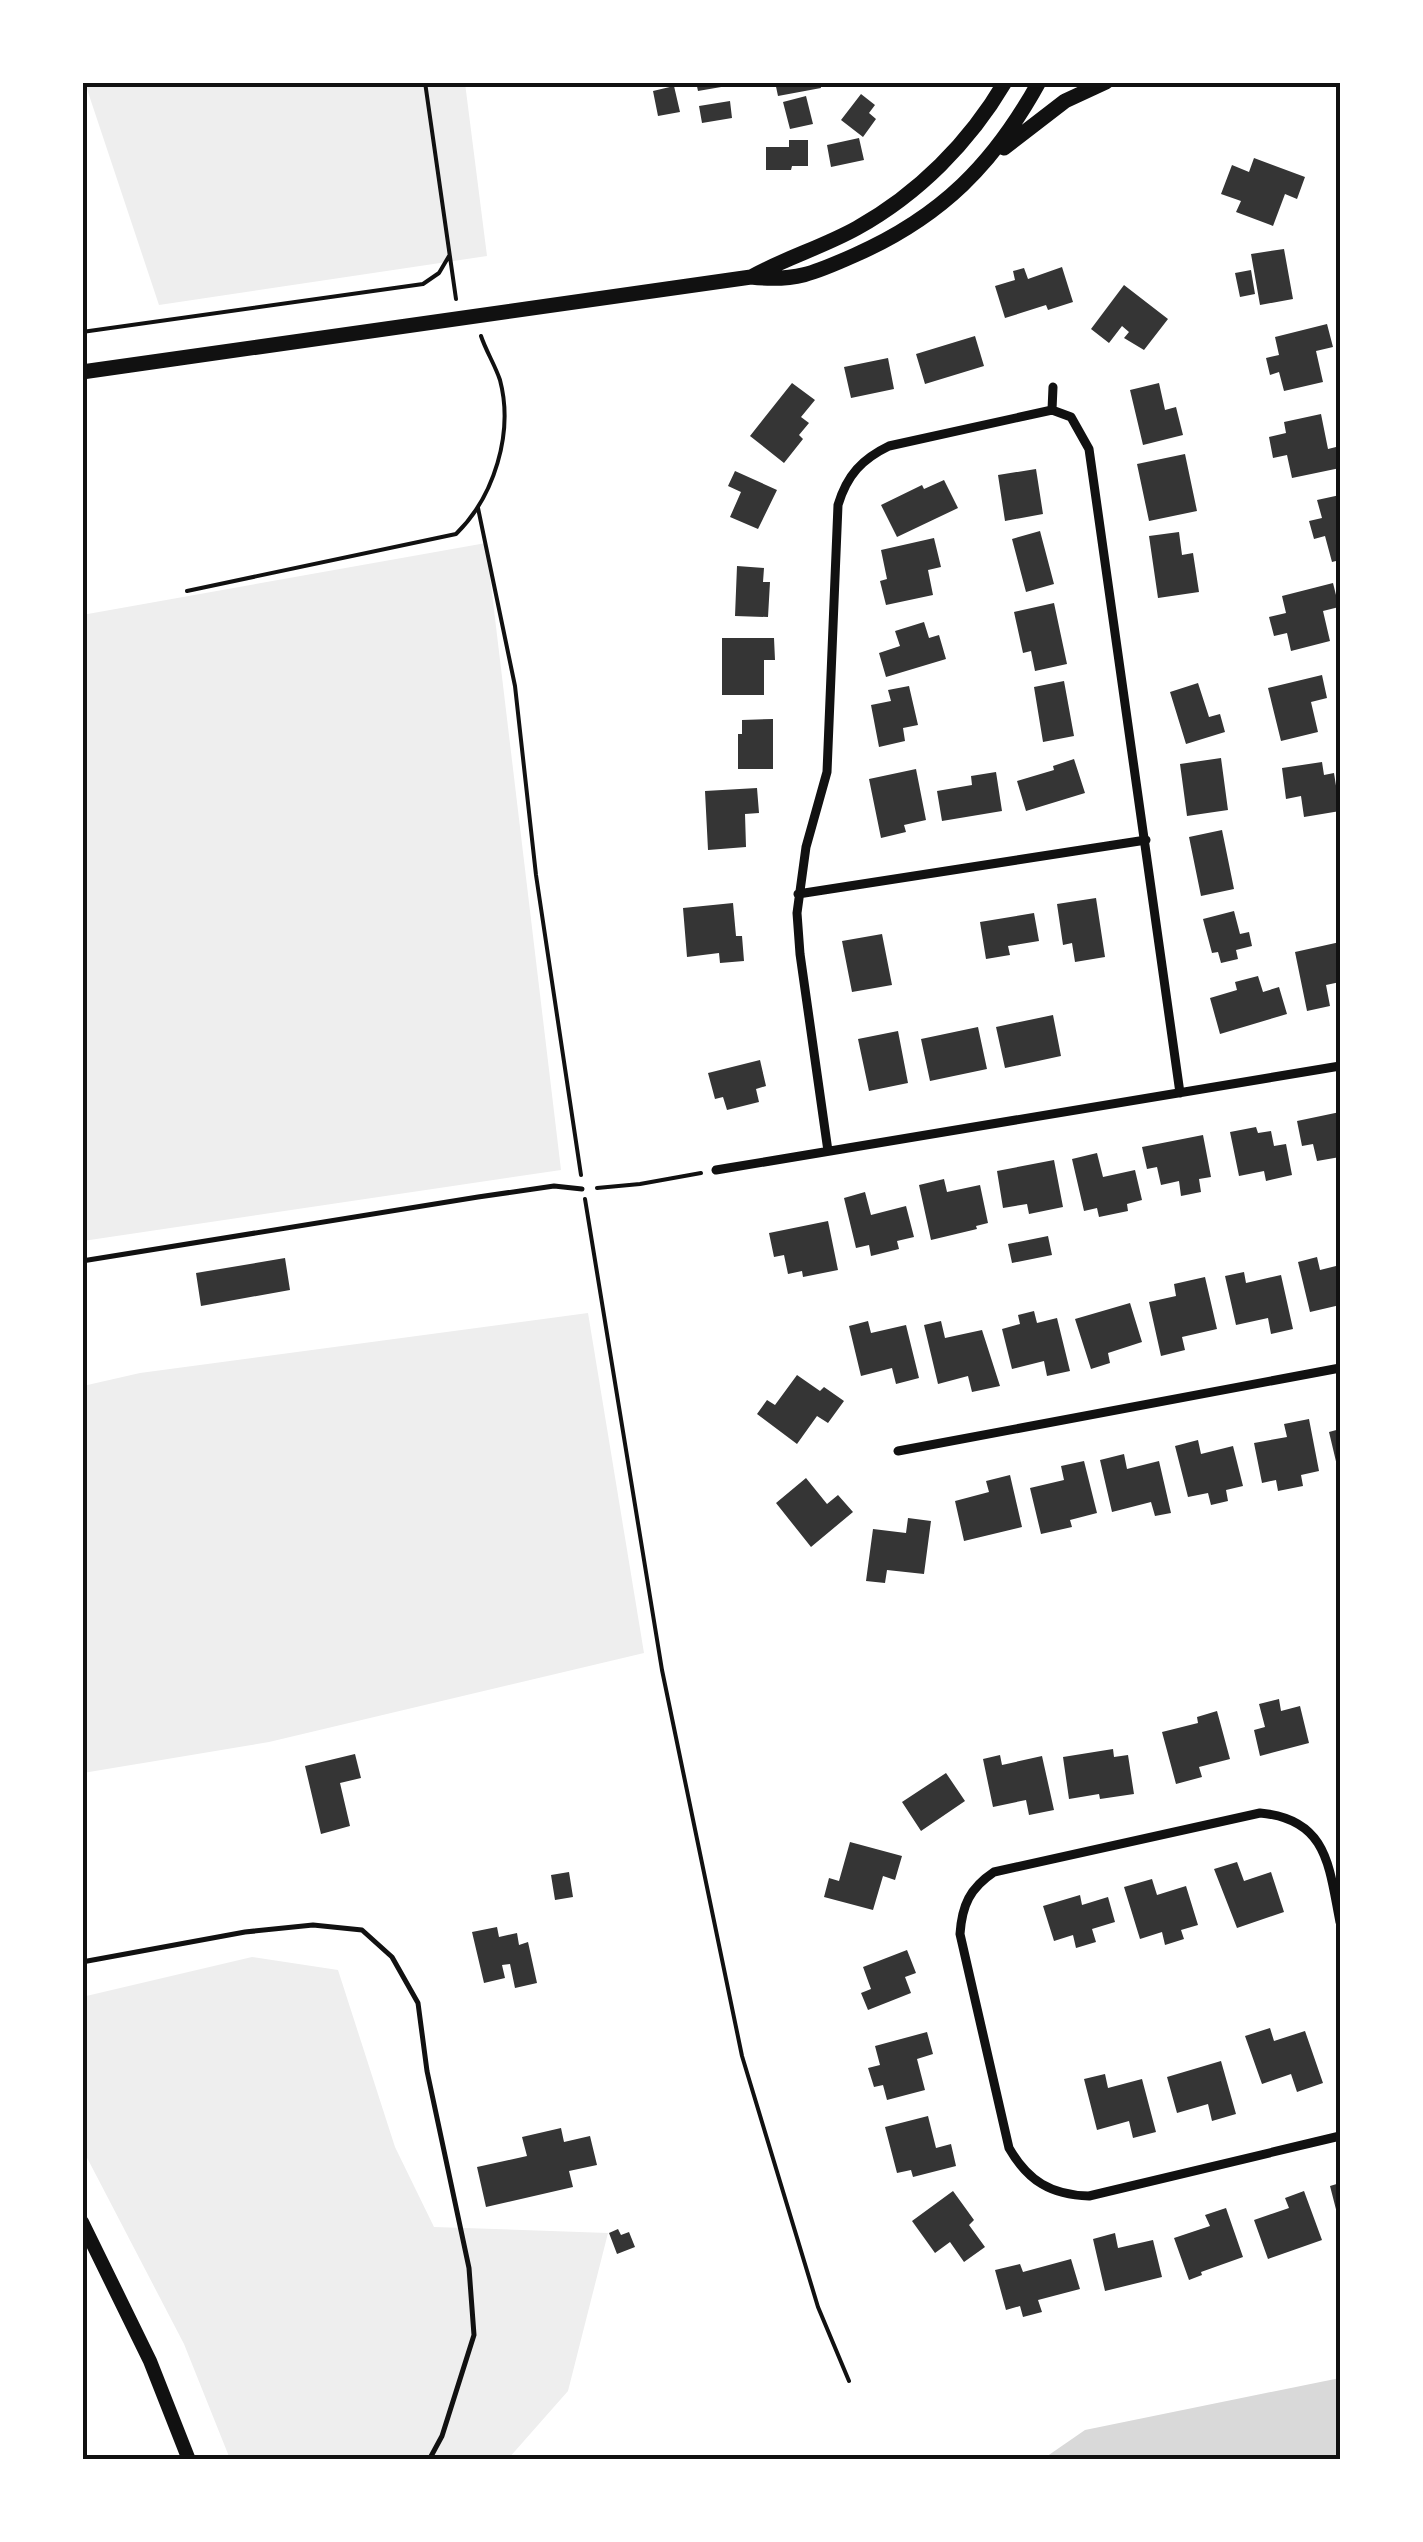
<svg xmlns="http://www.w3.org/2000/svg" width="1423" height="2542" viewBox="0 0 1423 2542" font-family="Ubuntu,sans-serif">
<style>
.green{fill:#eee}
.water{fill:#d9d9d9}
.building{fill:#353535}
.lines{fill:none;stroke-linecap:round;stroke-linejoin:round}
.path{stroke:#111;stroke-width:4}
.service{stroke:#111;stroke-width:5}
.minor{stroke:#111;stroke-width:9}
.secondary{stroke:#111;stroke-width:14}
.trunk{stroke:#111;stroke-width:15}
.neatline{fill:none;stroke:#111;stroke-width:4}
</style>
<rect width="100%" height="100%" fill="#fff"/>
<path class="green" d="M85 83H465L487 256 159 305Z
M486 543 561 1170 83 1241 82 615Z
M588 1313 644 1653 269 1742 83 1773V1386L140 1373Z
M252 1957 338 1970 395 2147 434 2227 608 2233 568 2391 508 2459H230L184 2344 83 2150 82 1997Z"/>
<path class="water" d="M1340 2378V2459H1043L1085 2430Z"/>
<path class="building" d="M696 82H726L727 86 698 91Z
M775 82H820L821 88 778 96Z
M674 86 680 112 658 116 653 91Z
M861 94 875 105 869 113 876 119 863 137 841 120Z
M806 96 813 124 790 129 783 102Z
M730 101 732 118 702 123 699 106Z
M859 138 864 160 831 167 827 145Z
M789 140H808V166H792L791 170H766V147H789Z
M1254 158 1305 177 1297 199 1285 194 1273 226 1236 212 1241 201 1221 194 1232 165 1249 172Z
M1284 249 1293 299 1260 305 1251 254Z
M1062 267 1073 302 1048 310 1046 305 1005 318 995 286 1015 280 1013 271 1024 268 1028 279Z
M1251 270 1255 294 1240 297 1235 273Z
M1124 285 1168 319 1144 350 1124 338 1129 332 1122 326 1109 343 1091 329Z
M1327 324 1333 347 1316 351 1323 382 1284 391 1279 372 1270 375 1266 358 1279 355 1275 337Z
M975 336 984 366 925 384 916 354Z
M888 358 894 389 851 398 844 367Z
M792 383 815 400 801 417 809 423 799 435 803 439 784 463 750 436Z
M1159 383 1165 410 1176 407 1183 435 1143 445 1130 390Z
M1321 414 1328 449 1340 446V468L1292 478 1287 455 1273 458 1269 437 1286 433 1284 422Z
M1185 454 1197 511 1149 521 1137 464Z
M1036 469 1043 514 1005 521 998 475Z
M735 471 777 490 758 529 730 517 741 492 728 486Z
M944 480 958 508 897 537 881 505 922 485 924 489Z
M1340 495V560L1332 562 1325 536 1314 539 1309 521 1322 518 1317 500Z
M1040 531 1054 584 1026 592 1012 539Z
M1179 532 1182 555 1193 553 1199 592 1158 598 1149 536Z
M934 538 941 567 928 570 933 595 886 605 880 581 887 579 881 550Z
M737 566 764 568 763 582H770L768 617 735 616Z
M1333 583 1339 607 1323 611 1330 641 1291 651 1287 633 1274 636 1269 617 1286 613 1282 596Z
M1054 603 1067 664 1035 671 1031 651 1023 653 1014 612Z
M924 622 929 638 939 635 946 659 886 677 879 653 900 646 895 631Z
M722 638H774L775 660H764V695H722Z
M1322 675 1327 698 1311 702 1318 732 1281 741 1268 688Z
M1064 681 1074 736 1043 742 1034 687Z
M1198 683 1209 717 1220 714 1225 732 1186 744 1170 692Z
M909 686 918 725 903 728 905 741 879 747 871 705 891 701 888 690Z
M773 719V769H738V734H742V720Z
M1221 758 1228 810 1187 816 1180 764Z
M1074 759 1085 793 1026 811 1017 781 1054 770 1053 766Z
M1322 762 1324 775 1334 773 1340 811 1304 817 1301 796 1286 799 1282 768Z
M916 769 926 820 904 825 906 832 881 838 869 779Z
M996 772 1002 811 942 821 937 791 972 785 971 776Z
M757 788 759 813 745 814 746 847 708 850 705 791Z
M1222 830 1234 889 1201 896 1189 837Z
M1096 898 1105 957 1075 962 1072 943 1063 945 1057 904Z
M733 903 736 936H742L744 961 720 963 719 953 687 957 683 908Z
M1234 911 1240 934 1249 932 1252 946 1236 950 1238 959 1221 963 1218 952 1212 953 1203 919Z
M1034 913 1039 941 1008 946 1010 955 986 959 980 922Z
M882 934 892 985 852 992 842 941Z
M1340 942V982L1326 985 1330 1006 1307 1011 1295 952Z
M1258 976 1263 992 1279 987 1287 1014 1220 1034 1210 998 1237 990 1235 982Z
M1053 1015 1061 1056 1005 1068 996 1027Z
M978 1027 987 1069 930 1081 921 1039Z
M898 1031 908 1083 869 1091 858 1039Z
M760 1060 766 1086 756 1089 759 1102 727 1110 723 1097 715 1099 708 1073Z
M1340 1112V1157L1317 1161 1313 1144 1302 1146 1297 1121Z
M1256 1127 1258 1133 1271 1131 1274 1146 1286 1144 1292 1175 1266 1181 1264 1171 1239 1176 1230 1132Z
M1203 1135 1211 1177 1199 1179 1201 1192 1181 1196 1179 1181 1161 1185 1157 1167 1147 1169 1142 1147Z
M1097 1153 1103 1177 1135 1170 1142 1200 1127 1204 1128 1211 1099 1217 1097 1208 1084 1211 1072 1159Z
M1054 1160 1063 1207 1029 1214 1027 1204 1003 1208 997 1171Z
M944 1179 947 1192 980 1185 988 1223 976 1226 977 1229 931 1240 919 1185Z
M865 1192 871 1215 906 1206 914 1237 897 1241 899 1249 871 1256 869 1245 856 1248 844 1198Z
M828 1221 838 1270 803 1277 802 1271 788 1274 784 1255 774 1257 769 1233Z
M1048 1236 1052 1255 1012 1263 1008 1244Z
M1317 1257 1320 1270 1340 1265V1305L1310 1312 1298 1262Z
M285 1258 290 1290 201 1306 196 1273Z
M1244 1272 1246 1283 1281 1275 1293 1329 1271 1334 1268 1318 1236 1325 1225 1276Z
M1205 1277 1217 1329 1182 1337 1185 1350 1161 1356 1149 1302 1176 1296 1174 1284Z
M1130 1303 1142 1342 1108 1353 1110 1363 1091 1369 1075 1319Z
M1034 1311 1037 1323 1057 1318 1070 1371 1047 1376 1044 1361 1012 1369 1002 1329 1020 1324 1018 1315Z
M868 1321 871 1333 906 1325 919 1378 896 1384 892 1368 861 1376 849 1326Z
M941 1321 945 1338 982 1330 1000 1386 972 1392 968 1376 938 1384 924 1325Z
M797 1375 820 1391 824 1387 844 1401 828 1423 817 1416 797 1444 757 1414 767 1400 775 1405Z
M1309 1419 1319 1471 1301 1475 1303 1486 1278 1491 1276 1480 1262 1483 1254 1443 1287 1437 1284 1424Z
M1340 1429V1474H1339L1329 1432Z
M1198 1440 1201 1454 1233 1446 1243 1486 1226 1490 1228 1501 1211 1505 1208 1493 1188 1497 1175 1446Z
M1124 1454 1127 1469 1159 1461 1171 1513 1155 1516 1151 1502 1112 1512 1100 1460Z
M1084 1461 1097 1513 1070 1520 1072 1527 1041 1534 1030 1488 1064 1480 1061 1466Z
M1010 1475 1022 1527 964 1541 955 1501 989 1492 986 1481Z
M806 1478 827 1504 838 1495 853 1512 811 1547 776 1503Z
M908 1518 931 1521 924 1574 887 1570 885 1583 866 1581 873 1529 906 1533Z
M1279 1699 1281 1711 1300 1706 1309 1743 1260 1756 1254 1730 1265 1727 1259 1704Z
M1217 1711 1230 1759 1199 1767 1202 1777 1176 1784 1162 1732 1198 1723 1197 1717Z
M1113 1749 1114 1757 1128 1755 1134 1794 1100 1799 1099 1794 1069 1799 1063 1757Z
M355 1754 361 1778 340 1783 350 1826 321 1834 305 1766Z
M1000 1755 1002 1765 1042 1756 1054 1810 1029 1815 1026 1800 993 1807 983 1759Z
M946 1773 965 1801 921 1831 902 1802Z
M850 1842 902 1856 895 1880 883 1876 873 1910 824 1897 829 1878 839 1881Z
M1237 1862 1244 1881 1271 1872 1284 1912 1237 1928 1214 1869Z
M569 1872 573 1897 555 1900 551 1875Z
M1152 1879 1157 1895 1186 1886 1198 1925 1181 1930 1184 1939 1165 1945 1162 1932 1140 1939 1124 1887Z
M1080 1895 1082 1905 1108 1897 1115 1922 1092 1929 1096 1942 1076 1948 1073 1935 1054 1941 1043 1906Z
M497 1927 499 1937 517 1933 519 1945 528 1942 537 1983 515 1988 510 1964 502 1965 505 1978 484 1983 472 1932Z
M907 1950 916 1973 905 1977 911 1993 868 2010 861 1993 871 1989 863 1967Z
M1270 2028 1274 2041 1305 2031 1323 2083 1297 2092 1291 2074 1262 2084 1245 2036Z
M927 2032 933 2054 917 2059 925 2090 887 2100 883 2085 874 2087 868 2068 880 2065 875 2046Z
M1221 2061 1236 2114 1212 2121 1208 2104 1177 2113 1167 2077Z
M1105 2074 1108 2088 1142 2079 1156 2132 1133 2138 1129 2121 1097 2130 1084 2079Z
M928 2116 936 2148 951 2144 956 2166 913 2177 911 2170 897 2173 885 2127Z
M561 2128 564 2142 590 2136 597 2165 569 2171 573 2187 486 2207 477 2167 527 2156 522 2137Z
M1340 2183V2221H1339L1330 2186Z
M953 2191 974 2220 969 2225 985 2247 964 2262 950 2242 935 2253 912 2221Z
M1304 2191 1322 2240 1268 2259 1254 2220 1289 2208 1285 2198Z
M1226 2208 1243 2257 1201 2272 1202 2275 1189 2280 1174 2238 1210 2226 1205 2215Z
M618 2229 621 2235 629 2232 635 2247 617 2254 609 2233Z
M1115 2233 1118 2248 1153 2240 1162 2277 1105 2291 1093 2239Z
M1071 2259 1080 2289 1038 2300 1042 2312 1023 2317 1020 2306 1006 2310 995 2270 1020 2264 1023 2272Z"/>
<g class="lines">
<path class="path" d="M425 82 456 299
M82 332 423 284 439 273 449 256
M478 508 515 686 536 875 581 1175
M187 591 456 534C494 497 514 433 500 380 495 365 486 351 481 336
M597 1188 640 1184 701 1173
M585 1199 662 1670 742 2056 818 2307 849 2381"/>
<path class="service" d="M82 1261 478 1197 554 1186 582 1189
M82 1962 245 1932 313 1925 362 1930 392 1957 418 2003 427 2071 469 2268 474 2335 442 2436 429 2460"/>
<path class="minor" d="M1052 410 1053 387
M798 894 1146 840
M828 1151 800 954 797 913 806 847 827 772 838 505C847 475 862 459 889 446L1052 410 1071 417 1089 449 1180 1093
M716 1170 1340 1066
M898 1451 1340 1368
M1340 1922C1329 1867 1328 1819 1260 1813L994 1872C970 1888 962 1905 960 1934L1009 2148C1028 2181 1051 2195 1089 2196L1340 2136"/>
<path class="secondary" d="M82 2222 150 2361 189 2460"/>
<path class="trunk" d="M1004 148 1065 101 1106 82
M751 277C785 258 823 247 857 228 918 194 969 143 1005 82
M82 372 751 277C795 282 815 273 855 255 941 217 994 164 1039 82"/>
</g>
<rect width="1423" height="2542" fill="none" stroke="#ffffff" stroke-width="170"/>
<rect x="85" y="85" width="1253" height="2372" class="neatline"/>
</svg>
